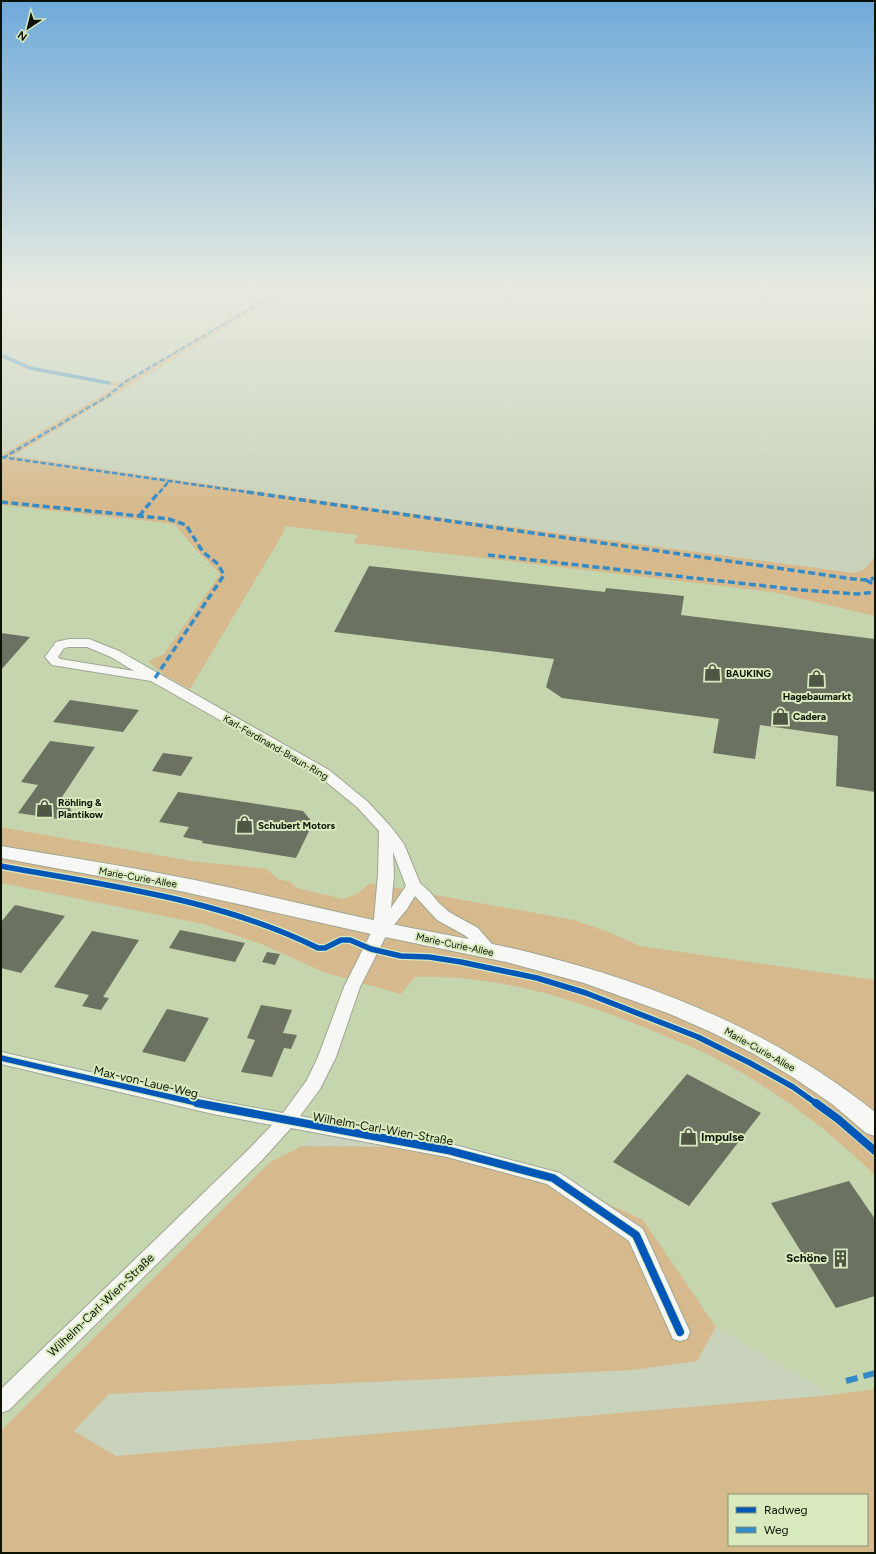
<svg xmlns="http://www.w3.org/2000/svg" width="876" height="1554" viewBox="0 0 876 1554" font-family="Figtree,sans-serif">
<style>
.built{fill:#c5d5ae}
.green{fill:#d6ba8d;fill-rule:evenodd}
.lines{fill:none;stroke-linecap:round;stroke-linejoin:round}
.stream{stroke:#5b9cc4;stroke-width:3.5}
.building{fill:#6b7261}
.minor-casing{stroke:#9fa693;stroke-width:2}
.tertiary-casing{stroke:#9fa693;stroke-width:2}
.secondary-casing{stroke:#9fa693;stroke-width:2}
.minor{fill:#f7f8f5;fill-rule:evenodd}
.tertiary{fill:#f7f8f5;fill-rule:evenodd}
.secondary{fill:#f7f8f5;fill-rule:evenodd}
.quiet-far2{stroke:#358bc5;stroke-width:2.5;stroke-dasharray:5.5 2.5;stroke-linecap:butt}
.quiet-far1{stroke:#358bc5;stroke-width:3.5;stroke-dasharray:7 3.5;stroke-linecap:butt}
.quiet{stroke:#358bc5;stroke-width:6;stroke-dasharray:12 6;stroke-linecap:butt}
.cycleway-far1-casing{stroke:#d8eabe;stroke-width:8}
.cycleway-casing{stroke:#d8eabe;stroke-width:10}
.cycleway-far1{stroke:#0057b8;stroke-width:5.5}
.cycleway{stroke:#0057b8;stroke-width:8}
.labels{text-anchor:middle;stroke-width:4;stroke-linejoin:round;paint-order:stroke}
.poi-label{font-size:10px;font-weight:bold;fill:#0d1304;stroke:#d8eabe;text-anchor:start}
.street-label{font-size:10px;fill:#0d1304;stroke:#d8eabe}
.near-street-label{font-size:12px;fill:#0d1304;stroke:#d8eabe}
.near-poi-label{font-size:12px;font-weight:bold;fill:#0d1304;stroke:#d8eabe;text-anchor:start}
</style>
<rect width="100%" height="100%" fill="#c9d3bb"/>
<path class="built" d="M1 505 175 524 195 549 220 574 164 654V675L285 526 359 535 354 543 773 592 875 616V980L640 946 611 933 574 920 370 883 357 894 344 899 297 888 291 882 278 879 267 869 191 861 1 827Z
M1 883 203 924 261 944 290 956 415 977 440 976 478 980 529 989 593 1007 711 1055 747 1077 802 1113 850 1151 875 1175V1389L832 1395 716 1327 643 1220 447 1150 331 1119 302 1146 270 1163 1 1431Z"/>
<path class="green" d="M280 289H291L13 456 414 514 854 573C865 571 869 565 875 556V616L773 592 353 543 358 535 285 526 284 532 190 689 164 675 148 661 164 654 220 574 195 549 175 524 1 505V455L117 386 28 369 1 357V353L32 367 120 383Z
M1 827 191 861 267 869 278 879 291 882 297 888 343 899 357 894 370 883 574 920 611 933 640 946 875 980V1175C829 1130 769 1085 711 1056 694 1047 676 1041 658 1033 580 1001 500 974 415 977L401 994 326 973 261 944 203 924 1 883Z
M302 1146 405 1147 553 1178 643 1220 716 1327 697 1361 633 1370 109 1394 74 1431 116 1456 832 1395 875 1389V1553H1V1431L270 1162ZM729 1495H867V1545H729Z"/>
<g class="lines">
<path class="stream" d="M1 355 30 368 109 383"/>
</g>
<path class="building" d="M369 566 605 592 606 588 684 596 681 615 875 639V792L836 786 838 736 760 725 755 759 713 753 719 719 562 698 546 687 554 659 334 632Z
M1 633 30 637 1 670Z
M70 700 139 710 123 732 53 722Z
M50 741 95 747 58 803 68 804 72 812 58 819 18 813 38 785 21 782Z
M163 753 193 757 181 776 152 771Z
M178 792 303 811 313 823 296 858 202 843 203 841 183 837 189 827 159 822Z
M15 905 65 916 21 973 1 968V922Z
M180 930 245 943 235 962 169 948Z
M92 931 139 940 103 997 109 998 101 1010 82 1006 89 995 54 987Z
M267 952 280 954 275 965 262 962Z
M261 1005 292 1010 283 1033 297 1035 291 1049 284 1048 272 1077 241 1072 255 1040 247 1038Z
M167 1009 209 1018 185 1062 142 1052Z
M687 1074 761 1113 689 1206 613 1162Z
M849 1181 875 1219V1296L836 1308 771 1203Z"/>
<g class="lines">
<defs>
<path id="minor" d="M69 639H89L119 651 329 770 368 802 391 827 404 844 420 883 430 892 439 903 449 912 478 928 498 951 496 955 490 957 484 955 466 936 437 920 415 896 407 909 388 932 360 987 336 1057 320 1089 300 1116 447 1143 560 1173 643 1229 690 1332 687 1339 680 1341 673 1339 629 1241 547 1184 447 1157 291 1128 263 1159 9 1410 1 1413V1389L249 1149 272 1125 213 1114 1 1064V1052L213 1100 283 1113 307 1080 318 1057 344 987 373 929 378 875 379 831 358 808 319 776 151 681 52 665 45 657 56 642ZM69 647H87L111 657 134 671 60 659 58 657 64 648ZM393 852 406 886 391 908 394 875Z"/>
<path id="tertiary" d="M859 289H875V294L861 291Z"/>
<path id="secondary" d="M1 846C60 856 120 865 179 877 246 890 312 907 378 921 428 932 479 940 528 952 653 983 774 1031 875 1112V1136L866 1133 832 1104 794 1078 754 1054 713 1033 670 1014 584 983 506 962 380 936 180 891 1 858Z"/>
</defs>
<use href="#minor" class="minor-casing"/>
<use href="#tertiary" class="tertiary-casing"/>
<use href="#secondary" class="secondary-casing"/>
<use href="#minor" class="minor"/>
<use href="#tertiary" class="tertiary"/>
<use href="#secondary" class="secondary"/>
<path class="quiet-far2" d="M1 457 254 493
M3 458 108 396 125 382 284 289
M159 493 169 481"/>
<path class="quiet-far1" d="M247 492 854 579 866 580 875 578
M1 502 169 519 186 525 203 552 218 564 224 575 155 678
M139 516 159 492
M488 555 801 590 857 594 875 592
M866 580 875 585"/>
<path class="quiet" d="M846 1381 875 1373"/>
<defs>
<path id="cycleway-far1" d="M1 866C108 886 220 899 318 948H325L341 940H350L371 949 401 956 429 957 461 962 537 978 586 993 698 1037 750 1063 793 1087 817 1104
M1 1058 201 1104"/>
<path id="cycleway" d="M197 1103 447 1150 553 1178 636 1235 680 1332
M816 1103 838 1119 875 1151"/>
</defs>
<use href="#cycleway-far1" class="cycleway-far1-casing"/>
<use href="#cycleway" class="cycleway-casing"/>
<use href="#cycleway-far1" class="cycleway-far1"/>
<use href="#cycleway" class="cycleway"/>
</g>
<linearGradient id="sky" x2="0" y2="1"><stop stop-color="#6faada"/><stop offset="0.57" stop-color="#e7ebe0"/><stop offset="1" stop-color="#e7ebe0" stop-opacity="0"/></linearGradient>
<rect width="876" height="507" fill="url(#sky)"/>
<defs>
<symbol id="shop-bare" viewBox="-9 -9 18 18"><path d="M-5-2.5h2.3a2.7 3.5 0 0 1 5.4 0H5L5.5 6h-11ZM-1.5-2.5h3a1.5 2.3 0 0 0-3 0Z" fill="#4f5644" stroke="#d8eabe" stroke-width="2.5" paint-order="stroke"/></symbol>
<symbol id="building-bare" viewBox="-9 -9 18 18"><path d="M-4-6H4V6H1V3H-1V6H-4ZM-2.5-4.3h1.7v1.8h-1.7ZM.8-4.3h1.7v1.8H.8ZM-2.5-1h1.7V.8h-1.7ZM.8-1h1.7V.8H.8Z" fill="#4f5644" stroke="#d8eabe" stroke-width="2.5" paint-order="stroke"/></symbol>
</defs>
<g fill-rule="evenodd">
<use href="#shop-bare" x="700" y="660" width="25" height="25"/>
<use href="#shop-bare" x="804" y="666" width="25" height="25"/>
<use href="#shop-bare" x="768" y="704" width="25" height="25"/>
<use href="#shop-bare" x="32" y="796" width="25" height="25"/>
<use href="#shop-bare" x="232" y="812" width="25" height="25"/>
<use href="#shop-bare" x="676" y="1124" width="25" height="25"/>
<use href="#building-bare" x="828" y="1246" width="25" height="25"/>
</g>
<g class="labels">
<g class="poi-label">
<text x="726" y="677">BAUKING</text>
<text x="817" y="700" text-anchor="middle">Hagebaumarkt</text>
<text x="793" y="720">Cadera</text>
<text x="58" y="806">Röhling &amp;<tspan x="58" dy="12">Plantikow</tspan></text>
<text x="258" y="829">Schubert Motors</text>
</g>
<g class="street-label">
<text transform="translate(276 747) rotate(30)" y="4">Karl-Ferdinand-Braun-Ring</text>
<text transform="translate(138 877) rotate(10)" y="4">Marie-Curie-Allee</text>
<text transform="translate(455 944) rotate(12)" y="4">Marie-Curie-Allee</text>
<text transform="translate(760 1049) rotate(29)" y="4">Marie-Curie-Allee</text>
</g>
<g class="near-street-label">
<text transform="translate(146 1082) rotate(13)" y="4">Max-von-Laue-Weg</text>
<text transform="translate(383 1129) rotate(10)" y="4">Wilhelm-Carl-Wien-Straße</text>
<text transform="translate(101 1305) rotate(-44)" y="4">Wilhelm-Carl-Wien-Straße</text>
</g>
<g class="near-poi-label">
<text x="701" y="1141">Impulse</text>
<text x="827" y="1262" text-anchor="end">Schöne</text>
</g>
</g>
<rect width="876" height="1554" fill="none" stroke="#0d1304" stroke-width="4"/>
<rect x="728" y="1494" width="140" height="52" fill="#d8eabe" stroke="#879474"/>
<rect x="736" y="1507" width="20" height="6" fill="#0057b8" stroke="#879474"/>
<text x="764" y="1514" font-size="12" fill="#0d1304">Radweg</text>
<rect x="736" y="1527" width="20" height="6" fill="#358bc5" stroke="#879474"/>
<text x="764" y="1534" font-size="12" fill="#0d1304">Weg</text>
<g transform="translate(28 28) rotate(215)" stroke="#d8eabe" stroke-width="3" paint-order="stroke">
<path d="M0-3L7 15L0 10L-7 15Z" fill="#0d1304"/>
<text y="-6" font-size="11" font-weight="bold" text-anchor="middle" fill="#0d1304">N</text>
</g>
</svg>
